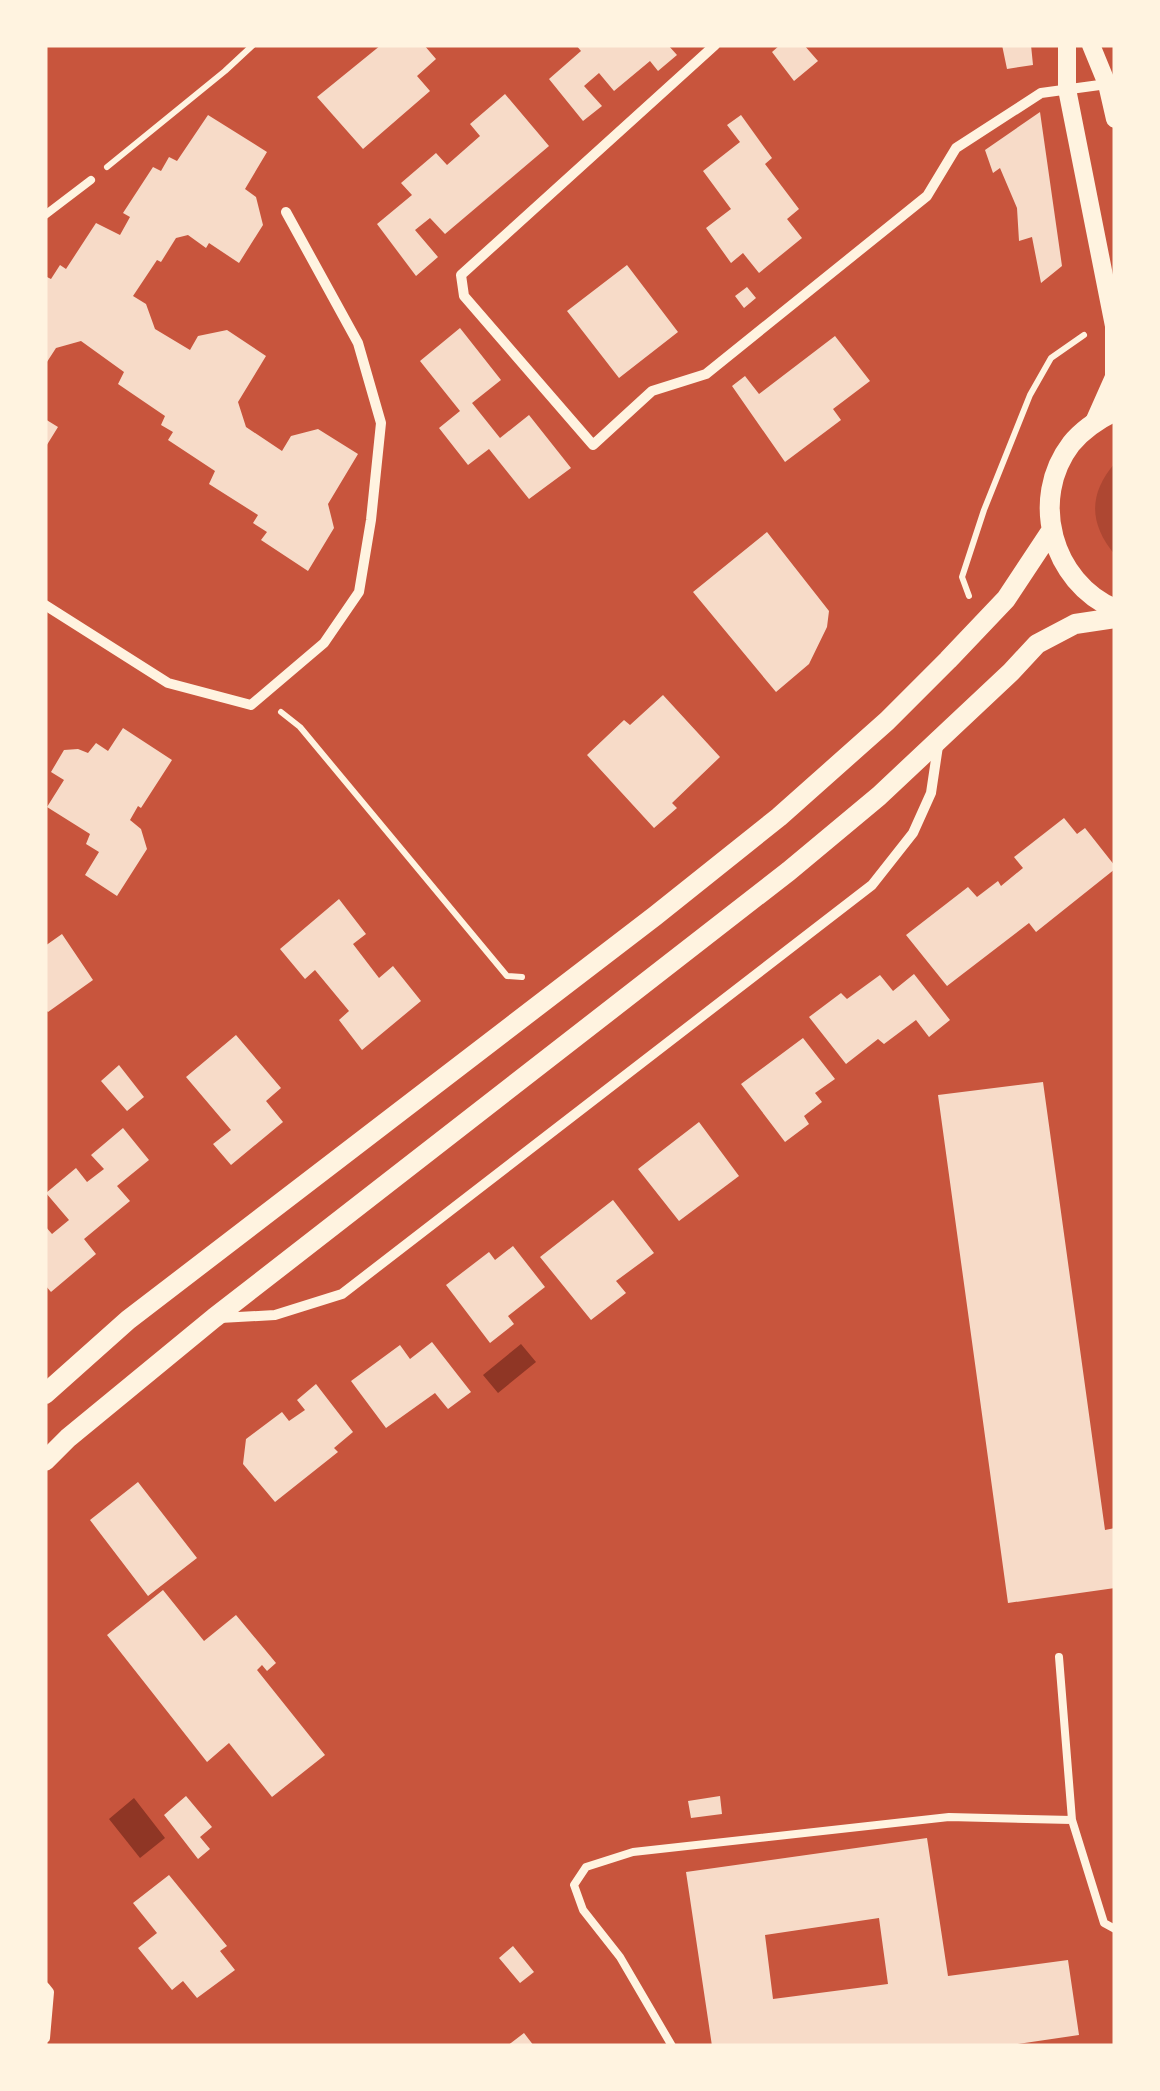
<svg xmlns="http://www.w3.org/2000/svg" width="1160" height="2091" viewBox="0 0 1160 2091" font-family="Quicksand,sans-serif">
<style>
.green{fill:#ae4732}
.water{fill:#8f3625}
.building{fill:#f7dbc8;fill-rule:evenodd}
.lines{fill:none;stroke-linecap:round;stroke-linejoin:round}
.path{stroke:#fff3e0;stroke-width:6}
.service{stroke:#fff3e0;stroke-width:8}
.minor{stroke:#fff3e0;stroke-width:10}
.tertiary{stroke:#fff3e0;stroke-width:18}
.secondary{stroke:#fff3e0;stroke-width:20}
</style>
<rect width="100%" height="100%" fill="#c8553d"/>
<path class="green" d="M1115 463V555C1089 524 1088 494 1115 463Z"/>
<path class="water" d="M521 1344 536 1362 498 1393 483 1375Z
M134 1798 165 1838 140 1858 109 1819Z"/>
<path class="building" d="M381 45H424L436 59 417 76 430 91 363 149 317 97Z
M576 45H668L677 55 658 71 650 61 614 91 599 73 584 86 602 106 583 121 549 79 581 51Z
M780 45H804L818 61 794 81 772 52Z
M1002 45H1031L1033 65 1007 69Z
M505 94 549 146 445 234 430 218 415 230 438 257 416 276 377 224 412 195 401 183 436 153 447 165 480 136 470 124Z
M1040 112 1062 266 1041 283 1032 237 1019 241 1017 208 1000 168 993 173 985 150Z
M208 115 267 152 245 189 256 197 263 225 239 263 209 243 206 248 188 235 176 238 161 262 157 260 133 296 146 304 155 329 190 350 198 336 227 330 266 356 238 402 246 427 282 451 291 436 318 429 358 454 328 504 334 528 308 571 261 540 267 532 253 523 258 515 209 484 215 471 168 440 173 432 161 425 165 416 118 384 124 372 81 341 56 348 45 365V276L51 279 60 265 66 269 96 223 120 235 130 217 123 213 153 167 161 171 169 157 177 161Z
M741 115 772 158 765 164 799 209 787 219 802 238 759 273 743 253 731 263 706 228 731 209 703 171 740 142 727 125Z
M627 265 678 332 619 378 567 311Z
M747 287 756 298 744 308 735 296Z
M460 328 501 380 472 403 500 438 529 415 571 468 529 499 489 449 468 465 439 428 460 411 420 361Z
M835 336 870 381 833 409 841 420 785 462 732 386 745 376 759 394Z
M45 419 58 427 45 448Z
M767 532 829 611 827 627 809 664 776 692 693 592Z
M663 695 720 757 672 803 677 808 654 828 587 755 624 720 630 725Z
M123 728 172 760 141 808 138 806 130 820 141 829 147 849 117 896 85 875 99 852 86 844 90 834 47 807 64 780 51 772 64 750 78 749 88 753 96 743 108 751Z
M1064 818 1077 834 1085 828 1115 866V869L1036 932 1029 923 947 986 906 935 968 887 977 897 998 881 1001 886 1023 868 1014 857Z
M339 899 366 934 353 944 379 978 393 966 421 1001 362 1050 339 1020 349 1011 315 970 305 979 280 949Z
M62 934 93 980 48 1012 45 1009V946Z
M914 974 950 1020 929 1037 916 1020 884 1044 878 1039 846 1064 809 1017 841 993 847 999 880 975 893 991Z
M236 1035 281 1088 266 1101 283 1122 231 1165 213 1144 231 1130 186 1077Z
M803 1038 835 1079 815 1093 822 1102 804 1116 809 1124 785 1142 741 1084Z
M119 1065 144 1097 127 1111 101 1081Z
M1043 1082 1105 1530 1115 1528V1588L1008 1603 938 1095Z
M699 1122 739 1176 679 1221 638 1169Z
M123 1128 149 1160 117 1186 130 1201 84 1239 96 1254 51 1292 45 1285V1226L52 1234 69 1220 46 1193 76 1168 87 1182 104 1169 91 1155Z
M613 1200 654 1253 616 1281 626 1293 591 1320 540 1257Z
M513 1246 545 1287 508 1316 514 1324 490 1343 446 1285 489 1252 495 1260Z
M432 1342 471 1392 448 1409 435 1393 386 1428 351 1381 400 1345 410 1359Z
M316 1384 353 1432 334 1448 338 1452 275 1502 243 1464 246 1439 282 1412 289 1421 305 1410 297 1400Z
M138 1482 197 1558 148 1596 90 1520Z
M163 1590 204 1641 236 1615 276 1663 267 1671 262 1665 257 1670 325 1755 272 1797 229 1743 207 1762 107 1635Z
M186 1796 212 1827 200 1837 210 1849 198 1859 164 1815Z
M720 1796 722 1814 691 1818 688 1801Z
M927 1838 948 1976 1068 1960 1079 2035 1005 2046H712L686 1872ZM879 1918 888 1984 773 1999 765 1935Z
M169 1875 227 1946 220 1951 235 1970 197 1998 183 1981 172 1990 138 1948 157 1933 133 1903Z
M513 1946 534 1972 520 1983 499 1958Z
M524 2033 534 2046H507Z"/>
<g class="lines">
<path class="path" d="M107 167 225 71 253 45
M969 596 962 577 984 510 1030 395 1051 358 1084 335
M281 712 300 727 507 976 522 977"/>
<path class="service" d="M45 215 91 180
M1059 1657 1072 1820 1104 1923 1115 1929
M672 2046 620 1957 583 1910 574 1885 586 1867 633 1852 949 1817 1072 1820"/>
<path class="minor" d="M715 45 461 275 464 296 593 445 652 391 706 374 927 196 956 148 1041 93 1107 84
M45 605 168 683 251 705 324 643 359 592 371 520 381 423 358 343 286 212
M220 1318 275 1315 342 1294 872 885 913 833 931 793 938 746
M45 1987 49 1992 45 2038"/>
<path class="tertiary" d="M1067 45V89L1114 326V377L1094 422
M1091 45 1107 84 1115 119"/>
<path class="secondary" d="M1115 411C1099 419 1083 429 1071 444 1029 499 1052 582 1115 609
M45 1394 128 1320 655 916 779 817 887 721 948 660 1006 599 1051 531
M45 1461 68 1438 214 1318 789 871 879 796 1011 672 1037 644 1075 624 1115 618"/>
</g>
<rect width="1160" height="2091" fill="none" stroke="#fff3e0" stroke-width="95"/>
</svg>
